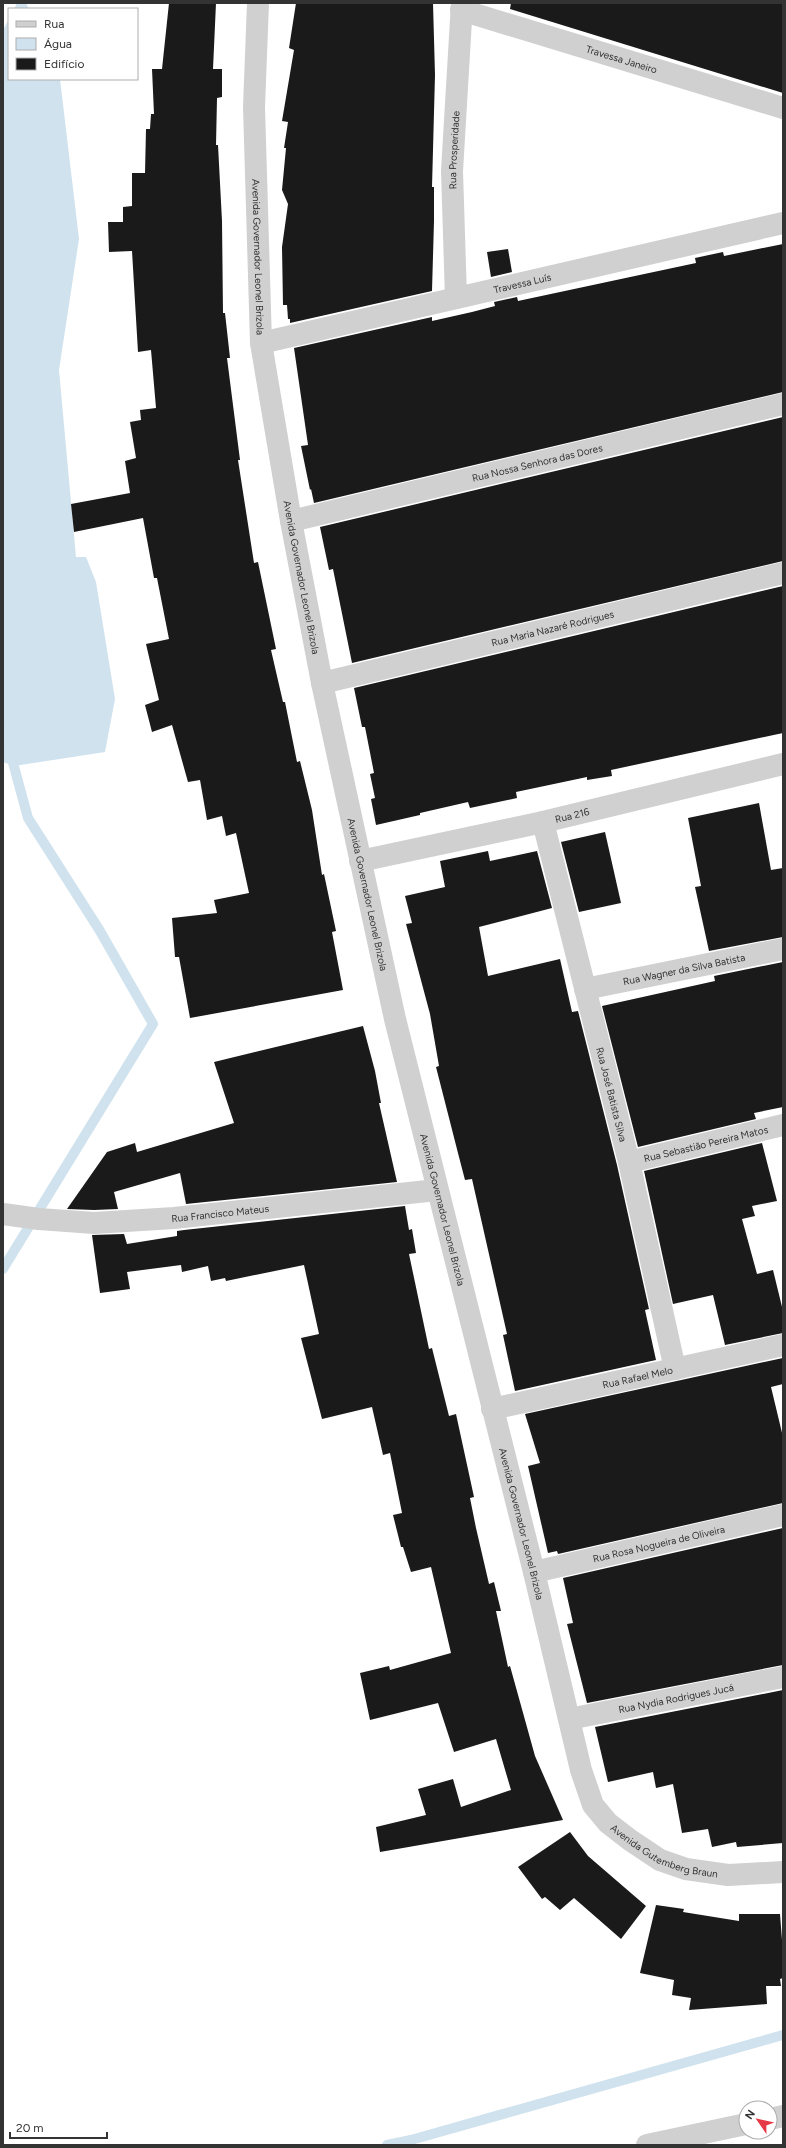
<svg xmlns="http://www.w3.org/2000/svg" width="786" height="2148" viewBox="0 0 786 2148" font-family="Figtree,sans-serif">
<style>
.water{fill:#cfe2ee}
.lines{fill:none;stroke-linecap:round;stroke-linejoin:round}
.stream{stroke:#cfe2ee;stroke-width:10}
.building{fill:#1a1a1a}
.minor{stroke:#d0d0d0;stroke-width:22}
.tertiary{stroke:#d0d0d0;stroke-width:22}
.labels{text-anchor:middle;stroke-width:4;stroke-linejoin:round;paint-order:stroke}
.street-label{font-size:10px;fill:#333;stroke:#fff}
</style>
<rect width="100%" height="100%" fill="#fff"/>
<path class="water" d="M17 3H26L29 9H14Z
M9 19V79H60L79 239 59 370 76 557H86L96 582 115 699 105 752 14 766 3 762V30Z"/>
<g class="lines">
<path class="stream" d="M3 726 28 818 100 931 153 1024 3 1269
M387 2145 411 2140 783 2035"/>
</g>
<path class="building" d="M169 3H216L213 69H222V97L217 98 216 145H218L222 221 223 313H225L230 358H227L240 460H238L254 563 258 562 276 649 271 650 283 702H285L297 762 300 761 312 810 322 875 324 874 336 931 332 932 343 990 190 1018 179 957H175L172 918 217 913 214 900 249 893 236 833 226 836 222 816 207 820 200 780 188 782 172 725 152 732 145 705 159 700 146 644 169 639 157 578H154L143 518 74 532 71 504 130 493 125 461 136 458 130 422 141 420 140 410 156 408 151 350 138 352 132 251 109 252 108 222H123V207L132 206V173H145L146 129H150L151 114H154L152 69H162Z
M296 3H433L435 75 432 187H434V221L432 291 290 323V319H288L287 305H283L282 247 288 204 282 190 286 148H284L288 122 282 121 294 50 289 48Z
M511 3H783V93L510 9Z
M783 244V392L314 503 311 489 310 490 301 446 308 445 294 348 432 317V321L472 312 495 306 494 302 517 297 518 301 649 273 696 263 695 258 723 252 724 256Z
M508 249 512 272 491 277 487 252Z
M783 417V561L352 663 333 569 329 570 320 527Z
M783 586V733L611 770 612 776 587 780V777L516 792 517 798 470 808 468 802 420 813V815L376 825 371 799 375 798 370 774 374 773 365 727H362L354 688Z
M759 803 771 870 783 868V937L709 951 695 887 701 886 688 818Z
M605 832 621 903 579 912 561 842Z
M488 851 490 861 537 851 552 908 479 927 488 976 560 959 572 1012 578 1011 617 1165 649 1309 645 1310 656 1360 515 1391 503 1335 507 1334 472 1179 465 1180 459 1157 436 1067 439 1066 430 1014 406 924 412 923 405 896 445 887 440 861Z
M783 962V1107L754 1113 756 1119 638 1147 602 1006 715 981 714 976Z
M363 1026 375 1071 381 1103H379L397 1182 186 1204 180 1173 114 1192 118 1209 94 1210 67 1209 107 1152 135 1143 137 1152 234 1123 214 1062Z
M762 1143 777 1201 752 1206 755 1216 742 1219 757 1274 773 1270 783 1311V1333L725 1345 713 1295 673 1304 644 1171Z
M405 1206 409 1230 412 1229 416 1253 409 1254 429 1349 432 1348 449 1416 456 1414 474 1497 470 1498 476 1528 489 1584 494 1582 501 1611H496L508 1667 510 1666 535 1756 563 1820 380 1852 376 1827 426 1815 418 1789 453 1779 461 1807 511 1790 496 1739 454 1752 438 1703 370 1720 360 1673 389 1666 390 1670 451 1653 431 1567 411 1572 403 1547H401L393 1515 402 1513 390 1453 383 1455 372 1407 322 1419 301 1338 319 1334 304 1265 226 1281 225 1278 211 1281 208 1266 182 1272 181 1265 127 1272 130 1289 100 1293 92 1235 124 1234 127 1244 177 1236V1231L184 1230Z
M783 1358V1384L771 1387 783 1437V1503L558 1554 557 1551 548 1553 528 1466 540 1463 525 1414Z
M783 1528V1665L587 1703 567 1624 573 1623 563 1578Z
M783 1690V1843L737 1847 736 1842 712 1847 708 1829 682 1833 673 1784 656 1788 653 1772 608 1782 595 1727Z
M570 1832 588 1856 646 1906 621 1939 574 1898 560 1910 545 1897 542 1899 518 1867Z
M656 1905 684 1909 683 1912 739 1921V1914H780L783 1953V1978L780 1979 781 1986H766L767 2004 689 2010 691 1998 672 1995 674 1980 640 1973Z"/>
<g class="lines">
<g class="minor">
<path id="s1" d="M461 10 783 108"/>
<path id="s2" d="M456 298 452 171 462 3"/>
<path id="s3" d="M261 343 783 223"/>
<path id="s4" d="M291 521 783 404"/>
<path id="s5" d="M322 683 783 573"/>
<path id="s6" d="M543 822 629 1162 675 1369"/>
<path id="s7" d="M360 861 543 822 783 764"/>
<path id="s8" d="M585 989 783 949"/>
<path id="s9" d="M629 1162 783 1125"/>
<path id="s10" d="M3 1214 39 1219 94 1223 174 1218 437 1190"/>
<path id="s11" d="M492 1409 783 1345"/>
<path id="s12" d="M534 1572 783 1515"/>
<path id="s13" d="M569 1719 783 1677"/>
<path d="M770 2119 783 2116"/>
<path d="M647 2145 746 2124"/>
</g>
<path class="tertiary" id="s14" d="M258 3 254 107 261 343 291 521 322 683 395 1019 534 1572 581 1770 593 1805 608 1823 630 1840 660 1860 686 1869 728 1875 783 1872"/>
</g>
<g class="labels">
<g class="street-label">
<text dy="4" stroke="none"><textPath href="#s1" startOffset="168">Travessa Janeiro</textPath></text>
<text dy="4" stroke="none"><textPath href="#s2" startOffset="148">Rua Prosperidade</textPath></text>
<text dy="4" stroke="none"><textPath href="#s14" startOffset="254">Avenida Governador Leonel Brizola</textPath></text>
<text dy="4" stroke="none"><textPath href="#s3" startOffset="268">Travessa Luís</textPath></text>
<text dy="4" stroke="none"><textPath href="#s4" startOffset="253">Rua Nossa Senhora das Dores</textPath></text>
<text dy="4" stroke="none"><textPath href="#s14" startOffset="578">Avenida Governador Leonel Brizola</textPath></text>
<text dy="4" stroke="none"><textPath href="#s5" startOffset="237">Rua Maria Nazaré Rodrigues</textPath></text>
<text dy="4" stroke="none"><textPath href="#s7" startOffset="217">Rua 216</textPath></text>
<text dy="4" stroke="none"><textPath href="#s14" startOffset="902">Avenida Governador Leonel Brizola</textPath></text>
<text dy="4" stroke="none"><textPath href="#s8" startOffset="101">Rua Wagner da Silva Batista</textPath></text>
<text dy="4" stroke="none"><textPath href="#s6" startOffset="281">Rua José Batista Silva</textPath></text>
<text dy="4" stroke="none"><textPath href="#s9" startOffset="79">Rua Sebastião Pereira Matos</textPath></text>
<text dy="4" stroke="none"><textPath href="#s14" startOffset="1226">Avenida Governador Leonel Brizola</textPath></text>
<text dy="4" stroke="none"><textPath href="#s10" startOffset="218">Rua Francisco Mateus</textPath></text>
<text dy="4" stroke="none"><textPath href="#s11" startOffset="149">Rua Rafael Melo</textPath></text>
<text dy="4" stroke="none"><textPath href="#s14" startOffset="1550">Avenida Governador Leonel Brizola</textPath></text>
<text dy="4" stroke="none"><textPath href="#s12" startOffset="128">Rua Rosa Nogueira de Oliveira</textPath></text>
<text dy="4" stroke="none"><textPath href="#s13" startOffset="109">Rua Nydia Rodrigues Jucá</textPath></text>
<text dy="4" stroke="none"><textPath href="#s14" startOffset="1928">Avenida Gutemberg Braun</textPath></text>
</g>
</g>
<rect width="786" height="2148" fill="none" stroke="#333333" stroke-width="8"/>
<rect x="8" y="8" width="130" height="72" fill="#ffffff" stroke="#adadad"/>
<rect x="16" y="21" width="20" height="6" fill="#d0d0d0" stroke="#adadad"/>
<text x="44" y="28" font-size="12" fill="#333333">Rua</text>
<rect x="16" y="38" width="20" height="12" fill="#cfe2ee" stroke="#adadad"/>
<text x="44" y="48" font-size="12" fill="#333333">Água</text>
<rect x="16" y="58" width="20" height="12" fill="#1a1a1a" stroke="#adadad"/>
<text x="44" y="68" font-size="12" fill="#333333">Edifício</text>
<g transform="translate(758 2120) rotate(304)"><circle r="19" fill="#ffffff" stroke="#adadad"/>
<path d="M0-3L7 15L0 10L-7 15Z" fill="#e63946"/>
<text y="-6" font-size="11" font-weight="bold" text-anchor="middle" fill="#333333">N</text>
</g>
<path d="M10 2132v6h97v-6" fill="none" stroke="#333333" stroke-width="2"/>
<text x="16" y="2132" font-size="12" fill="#333333" stroke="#ffffff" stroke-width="3" paint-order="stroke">20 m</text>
</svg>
